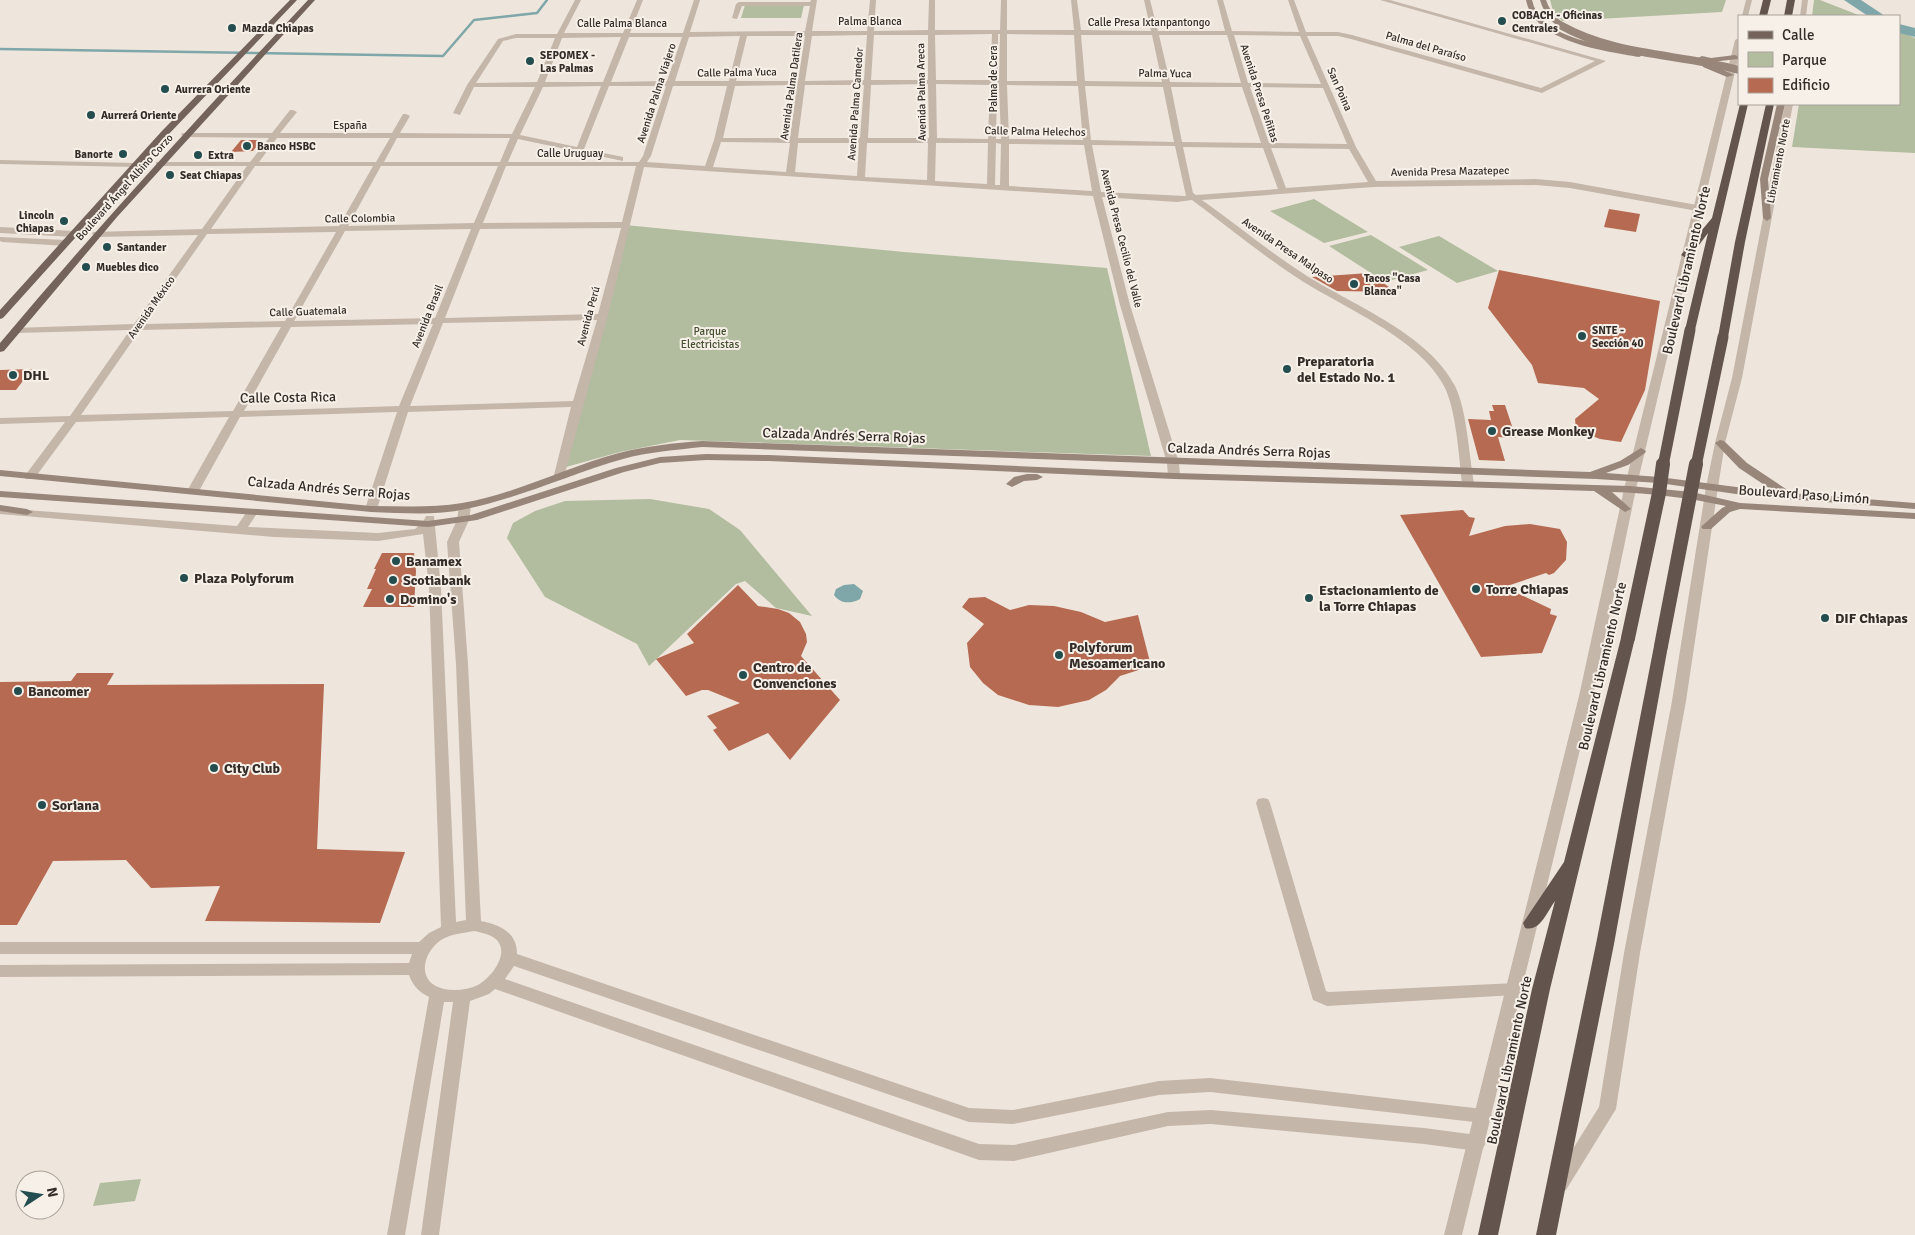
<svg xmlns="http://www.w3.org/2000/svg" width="1915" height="1235" viewBox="0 0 1915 1235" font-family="Signika,sans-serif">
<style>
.green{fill:#b2bc9e}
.water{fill:#7fa6a8}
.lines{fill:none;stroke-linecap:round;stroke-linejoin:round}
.stream{stroke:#7fa6a8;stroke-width:2.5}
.river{fill:#7fa6a8;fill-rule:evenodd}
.building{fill:#b66a52}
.minor{fill:#c5b6aa;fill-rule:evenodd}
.tertiary{fill:#c5b6aa;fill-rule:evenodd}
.secondary{fill:#98867b;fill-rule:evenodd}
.primary{fill:#73635b;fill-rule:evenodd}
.trunk{fill:#63544e;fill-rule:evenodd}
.secondary-bridge{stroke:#98867b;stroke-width:8}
.trunk-bridge-far1{stroke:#63544e;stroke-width:11}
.trunk-bridge{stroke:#63544e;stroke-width:14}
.poi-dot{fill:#234d4f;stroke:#f7f0e8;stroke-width:2}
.labels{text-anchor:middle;stroke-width:4;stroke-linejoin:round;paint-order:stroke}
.far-poi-label{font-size:11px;font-weight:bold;fill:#332c28;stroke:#f7f0e8;text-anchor:start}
.far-street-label{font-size:11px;fill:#332c28;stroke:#f7f0e8}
.far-park-label{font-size:11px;fill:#434e2f;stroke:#f7f0e8}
.street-label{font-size:14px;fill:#332c28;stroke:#f7f0e8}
.poi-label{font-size:14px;font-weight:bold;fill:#332c28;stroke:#f7f0e8;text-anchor:start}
</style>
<rect width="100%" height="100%" fill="#eee6dc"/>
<path class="green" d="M1550 0H1726L1722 12 1562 21 1553 11Z
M1814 0H1820L1861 16H1812Z
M745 5H804L801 18H741Z
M1899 31 1915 38V153L1792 147 1799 104H1899Z
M1314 199 1368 232 1324 243 1270 211Z
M625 225 904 252 1107 268 1151 456 680 440 620 452 566 467Z
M1371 235 1428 270 1385 282 1329 246Z
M1439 236 1498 271 1457 283 1399 247Z
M650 499 709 509 740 530 812 616 776 608 745 581 736 584 649 666 637 644 545 597 507 538 513 523 535 511 565 501Z
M141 1179 135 1201 93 1206 100 1183Z"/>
<path class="water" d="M854 584 863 591 860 599C851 604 840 604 834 595L836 589 844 585Z"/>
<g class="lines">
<path class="stream" d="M0 49 443 56 474 20 537 13 547 0"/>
<path class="river" d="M1844 0H1861L1885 16H1868Z
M1899 24 1915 28V37L1899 33Z"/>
</g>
<path class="building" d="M241 140H262L253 151 231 152Z
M1609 209 1640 214 1636 232 1604 227Z
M1499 270 1660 301 1645 390 1621 442 1600 439 1576 430 1575 419 1599 399 1584 388 1538 383 1532 365 1488 308Z
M1369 273 1396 292 1337 291 1312 277Z
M32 369 16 390H0V370Z
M1492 405H1505L1516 438 1498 437 1505 461 1479 460 1468 419 1491 420 1489 411H1494Z
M1463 510 1469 517 1475 518 1469 536 1505 526 1530 524 1560 529 1567 542 1566 560 1554 573 1549 575 1546 573 1504 587 1551 609 1550 614 1557 616 1542 653 1481 657 1400 515Z
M382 553H414L416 571 414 607H363L372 589H367L376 569H374Z
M738 585 758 606 778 609 789 613 800 622 806 634 807 642 801 656 840 700 790 760 768 733 729 751 713 730 717 728 707 716 740 703 708 690H702L686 696 656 659 694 643 687 634Z
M985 597 1010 610 1029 605 1054 606 1081 612 1105 622 1138 615 1151 666 1120 676 1106 690 1089 700 1058 707 1029 705 998 695 983 683 970 667 967 643 984 624 962 607 969 598Z
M77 673H114L107 685 324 684 317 849 405 852 380 923 205 921 220 886 151 888 126 860 53 861 17 925H0V682L71 681Z"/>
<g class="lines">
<path class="minor" d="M575 0H581L564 33H623L637 0H643L630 33H683L694 0H700L690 32 805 31 810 6H742L737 19 732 18 736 4 739 2H810L811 0H817L812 31H867L870 0H876L874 31 928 30 929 0H935V30H1000L1001 0H1007V30H1074L1071 0H1077L1081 30 1151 31 1144 0H1150L1158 31H1225L1217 0H1223L1232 31 1299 32 1288 0H1294L1306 32H1338L1352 35 1541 88 1595 61 1380 0H1390L1606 61 1542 93 1351 39 1338 36H1307L1356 147 1376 181 1536 179 1570 182 1697 205 1701 208 1697 211 1570 188 1536 185 1373 187 1202 200C1237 225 1271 253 1307 276 1355 306 1428 334 1455 386 1467 410 1469 455 1474 483L1468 486 1462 483C1459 457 1456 408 1444 386 1419 338 1344 308 1299 279 1262 255 1228 227 1192 200L1177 202 1102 197 1130 305 1179 463 1180 476 1174 479 1168 476 1167 463 1120 305 1093 196 644 167 608 315 564 477 560 478 554 475 571 407 408 412 377 509 371 512 365 509 397 412 240 417 199 491 193 494 187 491 229 417 76 422 34 479H26L24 477 65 422 0 424V418L70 416 130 330 16 333 11 330 13 328 134 324 198 235 96 237 92 234 93 232 202 229 247 166H156V162H250L269 138 185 137 181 135 182 133H272L290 110H293L297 112 280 133H392L403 114H406L410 116 400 133 512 134 535 87H474L460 115 453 113 467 85 498 39 516 34H557ZM992 34 990 80H936L935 35ZM998 34H1000L999 80H998ZM1007 34 1074 35 1077 81H1007ZM867 35 864 80 805 81 812 36ZM874 35H928V80H871ZM1081 35H1152L1162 82 1085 81ZM1159 35H1227L1241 83 1170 82ZM1234 35 1300 36 1321 84 1248 83ZM740 36 729 81H675L689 37ZM747 36H805L798 81H736ZM621 37 603 82H545L562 38ZM629 37H682L667 81 611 82ZM516 38H555L537 82 476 83 503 41ZM928 84 929 138H868L871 85ZM936 84 990 85 988 139 937 138ZM797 85 790 138H723L735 86ZM805 85H864L860 138H798ZM997 85H999L1001 139H996ZM1007 85 1078 86 1083 140 1009 139ZM601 86 577 147 520 135 543 87ZM609 86H666L643 156 639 162H508L518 139 623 161V157L584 149ZM673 86H727L714 140 705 166 647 162 651 156ZM1085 86 1163 87 1174 142 1091 140ZM1171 87H1242L1261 143 1182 142ZM1250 87 1323 88 1347 144 1269 143ZM277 138H390L376 162H259ZM397 138H510L500 162H384ZM721 142 790 143 786 172 713 167ZM798 143H859L857 176 795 172ZM867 143H928L927 180 865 177ZM936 143H988L987 184 935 181ZM996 143 1001 144 1000 185H995ZM1009 144 1084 145 1092 191 1009 186ZM1092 145 1175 146 1186 196 1101 192ZM1183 147 1263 148 1278 189 1196 195 1193 193ZM1271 148 1349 149 1368 182 1286 188ZM255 166H373L339 226 211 229ZM381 166H498L474 223 348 226ZM506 166H636L622 222 483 223ZM621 228 598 314 445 318 480 229ZM471 229 435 318 294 321 345 231ZM336 232 285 321 144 324 207 234ZM597 320 573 401 410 406 443 323ZM433 324 399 406 244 411 291 327ZM281 327 233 411 81 415 140 330Z
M0 160 135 163 139 165 135 167 0 164Z
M0 227 74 231 78 234 74 237 0 233Z
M0 237 66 240 70 243 66 246 2 242 0 241Z
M465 503 471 506 469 520 459 542 468 664 481 921C500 925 517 932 517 954L969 1108 1013 1110 1159 1081 1210 1078 1483 1109 1489 1111 1492 1116 1489 1121 1483 1123 1210 1092 1159 1095 1013 1124 969 1122 514 966 505 979 979 1144 1014 1145 1168 1112 1211 1110 1424 1128 1477 1135 1483 1138 1486 1143 1483 1148 1477 1151 1424 1144 1211 1124 1168 1126 1014 1161 979 1160 495 989 489 994 470 1001 439 1235H421L453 1002H444L405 1235H387L429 997C419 992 413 986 409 975L0 977V965L409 963 412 954H0V942H419L429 933 441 927 429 588 423 534 378 541 274 537 0 514V508L237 526 248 510 252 509 258 512 248 527 378 533 415 529 423 522 426 516H434L441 588 456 922 466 920 456 664 447 542 457 520 459 506ZM474 931C479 932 484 933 489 935 515 946 494 976 478 985 468 990 454 991 444 989 416 983 422 953 441 940 451 934 463 933 474 931Z
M1263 798 1268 799 1270 803 1326 991 1329 992 1515 983 1521 984 1523 989 1521 994 1515 995 1327 1006 1313 1000 1256 803 1258 799Z"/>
<path class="tertiary" d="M1746 0H1752L1748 16H1742Z
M1802 0H1808L1806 16H1800Z
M1739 38V55L1636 489 1593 696 1462 1235H1444L1579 696 1624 489 1735 40Z
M1785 104H1793L1742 378 1725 443 1718 487 1686 701 1640 953 1616 1109 1566 1190 1560 1192 1554 1190 1551 1184 1599 1107 1624 953 1672 701 1706 487 1715 443 1732 378Z"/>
<path class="secondary" d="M1526 0H1532C1539 34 1587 42 1616 48 1625 50 1636 51 1643 55L1639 57C1604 51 1534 42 1526 0Z
M1540 0H1546C1551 14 1559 21 1572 28V30C1556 31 1544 14 1540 0Z
M1735 55 1739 57 1738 59 1711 62 1698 58 1702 56 1711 58Z
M1703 63H1709L1734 75 1727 77 1703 67Z
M1777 104H1785L1768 179 1771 218 1767 221 1763 218 1760 179Z
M1720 440 1724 441 1747 463 1792 493 1915 503V509L1750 496 1659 483 1596 479 702 447C676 450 648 452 623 459 570 474 520 498 466 509 435 516 403 513 371 512L0 476V470L371 506C402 506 432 508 462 503 516 494 566 467 619 453 646 446 674 443 702 441L1590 472 1620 461 1641 448 1646 451 1645 453 1628 465 1606 473 1659 477 1775 492 1739 468 1715 443Z
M706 454 769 455 1174 473 1630 486 1692 492 1740 503 1915 513V519L1740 509 1730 512 1711 529H1703L1701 527 1703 525 1722 508 1726 506C1689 498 1651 493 1612 492L1631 509 1625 512 1594 491 1174 479 769 461 706 460 660 463 624 472 477 520 428 527 0 497V491L428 521 471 515 616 468 660 457Z
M1027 474H1037L1043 477 1037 480 1024 481 1012 487 1006 484 1014 477Z
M0 505 27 509 33 512 27 515 0 511Z"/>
<path class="primary" d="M290 0H297L167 136 3 318 0 319V310L161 132Z
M308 0H315L117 217 4 351 0 352V343C99 225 203 112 308 0Z"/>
<path class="trunk" d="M1763 0H1771L1767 16H1759Z
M1787 0H1795L1792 16H1784Z
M1740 104H1748L1695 330 1690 333 1685 330 1708 233 1690 257 1686 258 1681 255 1712 218Z
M1766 104H1774L1745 242 1728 337 1723 340 1718 337 1735 242Z
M1628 634 1633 635 1635 638 1550 989 1498 1235H1478L1532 989 1555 901C1547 912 1540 932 1525 928L1523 923 1564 862 1621 638 1623 635Z
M1661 641 1666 643 1668 646 1614 944 1556 1235H1536L1596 944 1654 646 1656 643Z"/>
<path class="secondary-bridge" d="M1560 25C1617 57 1677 53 1739 70"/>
<path class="trunk-bridge-far1" d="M1663 466 1690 330
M1696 466 1723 337"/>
<path class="trunk-bridge" d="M1628 638 1659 493 1663 464
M1661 646 1696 464"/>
</g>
<g class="poi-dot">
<circle cx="1502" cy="21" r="5"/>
<circle cx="232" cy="28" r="5"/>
<circle cx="530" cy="61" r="5"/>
<circle cx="165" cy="89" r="5"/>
<circle cx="91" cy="115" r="5"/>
<circle cx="247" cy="146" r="5"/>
<circle cx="123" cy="154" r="5"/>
<circle cx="198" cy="155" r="5"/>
<circle cx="170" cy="175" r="5"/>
<circle cx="64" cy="221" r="5"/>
<circle cx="107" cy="247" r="5"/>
<circle cx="86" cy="267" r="5"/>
<circle cx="1354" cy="284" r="5"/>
<circle cx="1582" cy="336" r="5"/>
<circle cx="1287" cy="369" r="5"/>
<circle cx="13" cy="375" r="5"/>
<circle cx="1492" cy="431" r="5"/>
<circle cx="396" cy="561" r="5"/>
<circle cx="184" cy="578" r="5"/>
<circle cx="393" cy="580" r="5"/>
<circle cx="1476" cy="589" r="5"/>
<circle cx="1309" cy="598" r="5"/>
<circle cx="390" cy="599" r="5"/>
<circle cx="1825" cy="618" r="5"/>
<circle cx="1059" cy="655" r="5"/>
<circle cx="743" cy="675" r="5"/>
<circle cx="18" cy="691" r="5"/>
<circle cx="214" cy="768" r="5"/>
<circle cx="42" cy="805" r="5"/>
</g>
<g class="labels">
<g class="far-poi-label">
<text x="1512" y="19">COBACH - Oficinas<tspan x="1512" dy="13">Centrales</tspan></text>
<text x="242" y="32">Mazda Chiapas</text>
<text x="540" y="59">SEPOMEX -<tspan x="540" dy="13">Las Palmas</tspan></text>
<text x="175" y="93">Aurrera Oriente</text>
<text x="101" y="119">Aurrerá Oriente</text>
<text x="257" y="150">Banco HSBC</text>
<text x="113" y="158" text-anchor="end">Banorte</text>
<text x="208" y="159">Extra</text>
<text x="180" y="179">Seat Chiapas</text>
<text x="54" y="219" text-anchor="end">Lincoln<tspan x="54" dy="13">Chiapas</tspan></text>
<text x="117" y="251">Santander</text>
<text x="96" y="271">Muebles dico</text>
<text x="1364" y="282">Tacos "Casa<tspan x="1364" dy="13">Blanca"</tspan></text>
<text x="1592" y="334">SNTE -<tspan x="1592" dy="13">Sección 40</tspan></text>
</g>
<g class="far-street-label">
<text x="870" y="25">Palma Blanca</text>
<text x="1149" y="26">Calle Presa Ixtanpantongo</text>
<text x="622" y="27">Calle Palma Blanca</text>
<text transform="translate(1426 46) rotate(16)" y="4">Palma del Paraíso</text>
<text transform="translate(737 72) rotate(-1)" y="4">Calle Palma Yuca</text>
<text transform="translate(1165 73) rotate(1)" y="4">Palma Yuca</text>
<text transform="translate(993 79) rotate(-90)" y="4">Palma de Cera</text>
<text transform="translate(791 86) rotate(-82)" y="4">Avenida Palma Datilera</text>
<text transform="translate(1340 89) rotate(66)" y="4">San Poina</text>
<text transform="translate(921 92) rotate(-91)" y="4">Avenida Palma Areca</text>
<text transform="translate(656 93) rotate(-72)" y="4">Avenida Palma Viajero</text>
<text transform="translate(1260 93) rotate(72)" y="4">Avenida Presa Peñitas</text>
<text transform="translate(855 104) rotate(-86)" y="4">Avenida Palma Camedor</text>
<text x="350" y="129">España</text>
<text transform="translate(1035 131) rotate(1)" y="4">Calle Palma Helechos</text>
<text x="570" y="157">Calle Uruguay</text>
<text transform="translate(1778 161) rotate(-79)" y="4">Libramiento Norte</text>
<text transform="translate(1450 171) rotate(-1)" y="4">Avenida Presa Mazatepec</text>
<text transform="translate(124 187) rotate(-48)" y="4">Boulevard Ángel Albino Corzo</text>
<text transform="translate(360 218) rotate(-1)" y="4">Calle Colombia</text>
<text transform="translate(1122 238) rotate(76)" y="4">Avenida Presa Cecilio del Valle</text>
<text transform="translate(1288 250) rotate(34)" y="4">Avenida Presa Malpaso</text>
<text transform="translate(151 307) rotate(-55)" y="4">Avenida México</text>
<text transform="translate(308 311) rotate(-2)" y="4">Calle Guatemala</text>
<text transform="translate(427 316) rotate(-68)" y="4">Avenida Brasil</text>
<text transform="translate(588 316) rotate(-75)" y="4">Avenida Perú</text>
</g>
<g class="far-park-label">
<text x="710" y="335">Parque<tspan x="710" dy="13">Electricistas</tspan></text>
</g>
<g class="street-label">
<text transform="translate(1686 270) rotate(-77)" y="5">Boulevard Libramiento Norte</text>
<text transform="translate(288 397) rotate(-1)" y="5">Calle Costa Rica</text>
<text transform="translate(844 435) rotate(2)" y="5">Calzada Andrés Serra Rojas</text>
<text transform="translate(1249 450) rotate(2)" y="5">Calzada Andrés Serra Rojas</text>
<text transform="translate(329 488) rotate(5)" y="5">Calzada Andrés Serra Rojas</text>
<text transform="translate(1804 494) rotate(4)" y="5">Boulevard Paso Limón</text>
<text transform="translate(1602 666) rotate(-77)" y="5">Boulevard Libramiento Norte</text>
<text transform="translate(1509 1060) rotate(-78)" y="5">Boulevard Libramiento Norte</text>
</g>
<g class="poi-label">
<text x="1297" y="366">Preparatoria<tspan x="1297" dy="16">del Estado No. 1</tspan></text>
<text x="23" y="380">DHL</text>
<text x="1502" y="436">Grease Monkey</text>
<text x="406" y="566">Banamex</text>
<text x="194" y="583">Plaza Polyforum</text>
<text x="403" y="585">Scotiabank</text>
<text x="1486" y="594">Torre Chiapas</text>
<text x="1319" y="595">Estacionamiento de<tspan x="1319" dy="16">la Torre Chiapas</tspan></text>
<text x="400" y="604">Domino's</text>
<text x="1835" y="623">DIF Chiapas</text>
<text x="1069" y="652">Polyforum<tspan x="1069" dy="16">Mesoamericano</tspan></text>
<text x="753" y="672">Centro de<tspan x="753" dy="16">Convenciones</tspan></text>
<text x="28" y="696">Bancomer</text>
<text x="224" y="773">City Club</text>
<text x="52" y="810">Soriana</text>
</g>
</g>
<rect x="1738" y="15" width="162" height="90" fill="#f7f0e8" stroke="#a9a29b"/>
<rect x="1748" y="31" width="25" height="8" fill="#73635b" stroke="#a9a29b"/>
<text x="1782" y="40" font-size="15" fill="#332c28">Calle</text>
<rect x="1748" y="52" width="25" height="15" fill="#b2bc9e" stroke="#a9a29b"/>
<text x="1782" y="65" font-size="15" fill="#332c28">Parque</text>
<rect x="1748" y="78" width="25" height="15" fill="#b66a52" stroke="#a9a29b"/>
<text x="1782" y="90" font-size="15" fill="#332c28">Edificio</text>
<g transform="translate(40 1195) rotate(78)"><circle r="24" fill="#f7f0e8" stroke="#a9a29b"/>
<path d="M0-4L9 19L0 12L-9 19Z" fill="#234d4f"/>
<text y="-8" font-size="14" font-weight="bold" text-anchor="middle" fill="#332c28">N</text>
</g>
</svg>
